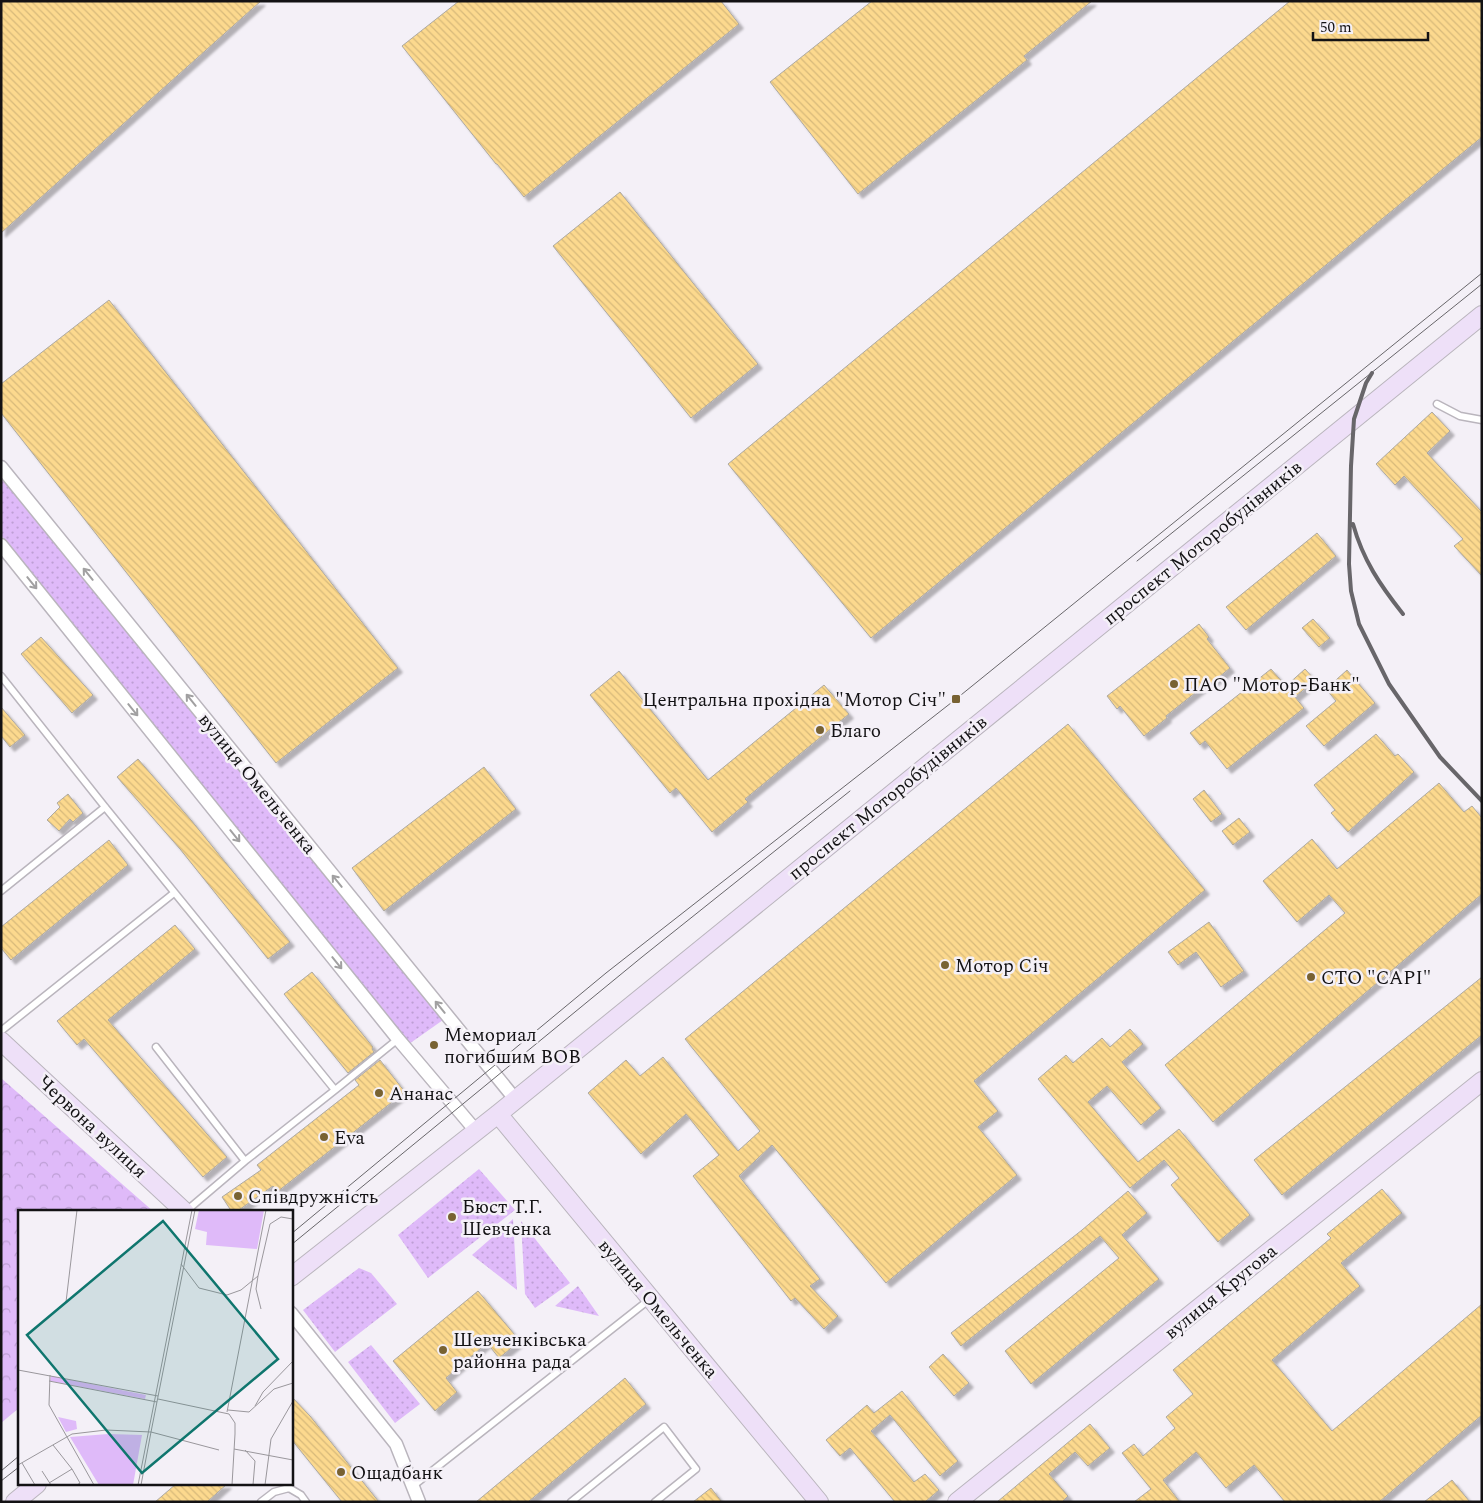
<svg xmlns="http://www.w3.org/2000/svg" width="1483" height="1503" viewBox="0 0 1483 1503" font-family="Spectral,serif">
<style>
.grass{fill:url(#grass-dots)}
.park{fill:url(#park-crowns)}
.building{fill:url(#building-back-hatch);stroke:#ada9a2;filter:url(#shadow)}
.lines{fill:none;stroke-linecap:round;stroke-linejoin:round}
.lane-casing{stroke:#bab5bd;stroke-width:9}
.street-casing{stroke:#bab5bd;stroke-width:15}
.secondary-casing{stroke:#bab5bd;stroke-width:20}
.lane{stroke:#fff;stroke-width:6}
.street{stroke:#fff;stroke-width:12}
.secondary{stroke:#eee0f8;stroke-width:18}
.tram{stroke:#68666a;stroke-width:1}
.rail{stroke:#68666a;stroke-width:4}
.oneway{stroke:#a1a0a1}
.poi-dot{fill:#786232;stroke:#f4f0f7;stroke-width:2}
.labels{text-anchor:middle;stroke-width:5;stroke-linejoin:round;paint-order:stroke}
.street-label{font-size:19px;fill:#131214;stroke:#f4f0f7}
.poi-label{font-size:19px;fill:#131214;stroke:#f4f0f7;text-anchor:start}
.inset-road{fill:none;stroke:#9a979c;stroke-width:1}
.view{fill:#0f766e;fill-opacity:0.15;stroke:#0f766e;stroke-width:2.5}
.inset-edge{fill:none;stroke:#131214;stroke-width:2.5}
</style>
<defs>
<pattern id="grass-dots" width="8" height="8" patternUnits="userSpaceOnUse" patternTransform="scale(1.25)"><rect width="8" height="8" fill="#dfbaf9"/><path d="M2 2h.1M6 6h.1" fill="none" stroke="#be9fd5" stroke-width="1.8" stroke-linecap="round"/></pattern>
<pattern id="park-crowns" width="20" height="18" patternUnits="userSpaceOnUse" patternTransform="scale(1.25)"><rect width="20" height="18" fill="#dfbaf9"/><path d="M2 6a3 3 0 1 1 6 0M12 15a3 3 0 1 1 6 0" fill="none" stroke="#be9fd5"/></pattern>
<pattern id="building-back-hatch" width="6" height="6" patternUnits="userSpaceOnUse" patternTransform="scale(1.25)"><rect width="6" height="6" fill="#fcd98e"/><path d="M-1 5l2 2M0 0l6 6M5-1l2 2" fill="none" stroke="#d7b97a"/></pattern>
<filter id="shadow"><feDropShadow dx="4.5" dy="4.5" stdDeviation="1" flood-color="#0004"/></filter>
</defs>
<rect width="100%" height="100%" fill="#f4f0f7"/>
<path class="grass" d="M1 478 443 1020 409 1044 1 535Z
M479 1169 515 1210 428 1278 398 1235Z
M513 1219 517 1290 472 1255Z
M521 1221 570 1283 535 1308 525 1294Z
M359 1268 371 1273 397 1304 335 1352 303 1310Z
M578 1286 599 1316 555 1306Z
M371 1345 420 1404 395 1423 348 1362Z"/>
<path class="park" d="M1 1078 154 1212H19V1408L1 1423Z"/>
<path class="building" d="M1 1H261L1 233Z
M459 1H721L739 24 524 197 497 164H496L402 46Z
M872 1H1092L1024 56 1027 60 858 194 770 82Z
M1290 1H1482V137L871 638 728 464Z
M620 192 758 364 691 418 553 246Z
M109 300 398 668 276 763 1 413V384Z
M1432 412 1450 431 1427 453 1482 512V576L1454 546 1463 539 1404 476 1395 485 1376 464Z
M1317 533 1336 556 1246 630 1226 607Z
M1313 619 1330 638 1319 647 1302 628Z
M1199 624 1209 637 1207 639 1230 668 1207 687 1205 685 1166 716 1167 718 1144 736 1120 706 1117 709 1107 696Z
M41 637 93 695 72 713 21 654Z
M1271 669 1286 686 1305 669 1315 680 1295 697 1304 708 1227 769 1205 741 1200 745 1190 733Z
M1347 670 1375 703 1324 746 1306 726 1336 701 1326 689Z
M619 671 708 780 824 685 849 714 745 799 748 802 712 832 676 788 670 793 590 695Z
M1 707 25 735 10 747 1 736Z
M1068 724 1205 890 974 1081 998 1111 978 1127 1017 1175 886 1283 772 1145 739 1176 820 1279 810 1286 838 1316 824 1329 795 1298 791 1301 693 1176 719 1155 686 1114 641 1154 588 1093 626 1060 640 1076 663 1057 738 1151 760 1131 685 1039Z
M1376 734 1395 756 1398 754 1414 772 1348 832 1331 813 1335 810 1314 785Z
M138 759 191 820 290 942 268 959 180 849 117 777Z
M484 767 516 809 384 911 352 868Z
M1439 783 1464 812 1472 806 1482 818V894L1213 1122 1165 1065 1345 913 1329 895 1297 922 1263 881 1312 839 1337 869Z
M1204 790 1222 814 1211 822 1193 799Z
M68 794 83 813 73 822 70 819 59 831 47 820 60 807 57 803Z
M1239 818 1250 832 1233 845 1222 831Z
M109 840 128 865 11 960 1 948V927Z
M1209 922 1244 971 1221 987 1196 952 1178 965 1168 952Z
M175 925 195 949 108 1020 227 1157 203 1177 84 1039 77 1045 57 1021Z
M312 972 373 1047 372 1049 374 1052 348 1073 284 994Z
M1482 977V1035L1282 1195 1254 1160Z
M1130 1029 1143 1044 1122 1062 1161 1108 1141 1125 1107 1086 1088 1102 1138 1162 1179 1129 1250 1215 1218 1242 1171 1185 1179 1178 1164 1160 1130 1188 1038 1079 1066 1055 1073 1063 1102 1038 1110 1047Z
M380 1060 405 1092 277 1192 273 1186 236 1212H232L222 1197 261 1170 257 1165 359 1085 355 1080Z
M1382 1189 1402 1213 1341 1263 1360 1286 1272 1360 1332 1431 1482 1304V1415L1379 1502H1285L1254 1465 1226 1488 1196 1452 1163 1480 1180 1502H1134L1151 1489 1122 1453 1134 1444 1143 1456 1175 1428 1166 1417 1193 1394 1173 1370 1331 1238 1327 1234Z
M1128 1191 1147 1213 1122 1235 1159 1279 1031 1384 1005 1351 1119 1258 1100 1236 961 1346 951 1333 1082 1230Z
M478 1291 520 1341 499 1358 487 1343 446 1378 457 1392 435 1411 393 1361Z
M943 1354 969 1383 954 1396 929 1367Z
M625 1378 646 1404 528 1502H476Z
M902 1391 958 1461 940 1476 890 1415 871 1431 914 1482 925 1474 939 1490 925 1502H895L850 1448 840 1456 826 1440 867 1405 874 1413Z
M291 1396 310 1416 379 1502H342L291 1439Z
M1090 1424 1110 1448 1088 1466 1075 1452 1049 1474 1068 1496 1062 1502H997Z
M1452 1480 1470 1502H1424Z
M176 1484H227L207 1502H155Z
M711 1488 722 1502H693Z"/>
<g class="lines">
<defs>
<path id="lane" d="M1437 404 1460 416 1482 420
M1 676 105 807 335 1090 245 1161 156 1047
M1 891 105 807
M1 1031 174 893
M335 1090 398 1039
M185 1212 245 1161
M413 1486 650 1299
M261 1502 274 1492 289 1488 301 1495 306 1502
M571 1502 664 1427 696 1469 655 1502"/>
<path id="street" d="M1 467 515 1099
M1 545 398 1039 476 1131
M291 1313 396 1444 419 1502"/>
<path id="secondary" d="M1 1041 185 1212
M498 1114 819 1502
M291 1277 498 1114 1482 315
M15 1502 37 1484
M957 1502 1482 1081"/>
</defs>
<use href="#lane" class="lane-casing"/>
<use href="#street" class="street-casing"/>
<use href="#secondary" class="secondary-casing"/>
<use href="#lane" class="lane"/>
<use href="#street" class="street"/>
<use href="#secondary" class="secondary"/>
<path class="tram" d="M1137 561 1482 284
M291 1234 606 973 956 699 1482 273
M291 1245 642 957 850 791
M1 1471 19 1456
M1 1481 19 1467"/>
<path class="rail" d="M1372 373 1366 383 1354 419 1351 466 1349 564 1351 591 1359 624 1389 684 1440 757 1482 801
M1353 524C1363 560 1380 585 1403 614"/>
</g>
<defs><path id="oneway-shaft" d="M-6 0H5M1.5-3L5.5 0L1.5 3" fill="none" stroke-width="1.6" stroke-linecap="round" stroke-linejoin="round" transform="scale(1.25)"/></defs>
<g class="oneway">
<use href="#oneway-shaft" transform="translate(88 574) rotate(-129)"/>
<use href="#oneway-shaft" transform="translate(32 583) rotate(51)"/>
<use href="#oneway-shaft" transform="translate(191 700) rotate(-129)"/>
<use href="#oneway-shaft" transform="translate(133 710) rotate(51)"/>
<use href="#oneway-shaft" transform="translate(235 836) rotate(51)"/>
<use href="#oneway-shaft" transform="translate(337 881) rotate(-129)"/>
<use href="#oneway-shaft" transform="translate(337 963) rotate(51)"/>
<use href="#oneway-shaft" transform="translate(440 1007) rotate(-129)"/>
</g>
<g class="poi-dot">
<circle cx="1174" cy="684" r="5"/>
<rect x="951" y="694" width="10" height="10" rx="2.5"/>
<circle cx="820" cy="730" r="5"/>
<circle cx="945" cy="965" r="5"/>
<circle cx="1311" cy="977" r="5"/>
<circle cx="434" cy="1045" r="5"/>
<circle cx="379" cy="1093" r="5"/>
<circle cx="324" cy="1137" r="5"/>
<circle cx="238" cy="1196" r="5"/>
<circle cx="452" cy="1217" r="5"/>
<circle cx="443" cy="1350" r="5"/>
<circle cx="341" cy="1472" r="5"/>
</g>
<g class="labels">
<g class="street-label">
<text transform="translate(1202 542) rotate(-39)" y="7">проспект Моторобудівників</text>
<text transform="translate(258 783) rotate(51)" y="7">вулиця Омельченка</text>
<text transform="translate(887 797) rotate(-39)" y="7">проспект Моторобудівників</text>
<text transform="translate(93 1126) rotate(43)" y="7">Червона вулиця</text>
<text transform="translate(1220 1291) rotate(-39)" y="7">вулиця Кругова</text>
<text transform="translate(659 1308) rotate(50)" y="7">вулиця Омельченка</text>
</g>
<g class="poi-label">
<text x="1184" y="691">ПАО "Мотор-Банк"</text>
<text x="946" y="706" text-anchor="end">Центральна прохідна "Мотор Січ"</text>
<text x="830" y="737">Благо</text>
<text x="955" y="972">Мотор Січ</text>
<text x="1321" y="984">СТО "CAPI"</text>
<text x="444" y="1041">Мемориал<tspan x="444" dy="22">погибшим ВОВ</tspan></text>
<text x="389" y="1100">Ананас</text>
<text x="334" y="1144">Eva</text>
<text x="248" y="1203">Співдружність</text>
<text x="462" y="1213">Бюст Т.Г.<tspan x="462" dy="22">Шевченка</tspan></text>
<text x="453" y="1346">Шевченківська<tspan x="453" dy="22">районна рада</tspan></text>
<text x="351" y="1479">Ощадбанк</text>
</g>
</g>
<g transform="translate(18 1210)">
<rect width="275" height="275" fill="#f4f0f7"/>
<path d="M33 166 128 185 127 189 32 171ZM40 207 58 211 59 219 48 222Z" fill="#dfbaf9"/>
<path d="M181 0H246L239 39 188 35 189 22 177 19ZM90 224 124 225 115 275H81L52 227Z" fill="#dfbaf9"/>
<path class="inset-road" d="M163 54 181 78 209 85 223 80 240 66 252 14 263 7 275 9M240 66 238 79 243 99M48 92 59 0M0 160 140 186M32 165 31 195 76 275M31 171 139 192M140 189 211 204 217 213V224L214 275M237 196 245 182 275 151M210 200 231 202 256 179 275 173M209 202 248 0M35 235 54 259 62 273 59 275M216 239 275 250M227 240 237 251 235 275M4 253 17 275M0 255 54 224 88 220 133 222 177 0M24 261 33 275M31 273 54 259M120 275 174 0M123 275 133 222 201 240M247 275 253 229 275 191"/>
<path class="view" d="M145 11 260 149 124 263 9 125Z"/>
<rect width="275" height="275" class="inset-edge"/>
</g>
<rect width="1483" height="1503" fill="none" stroke="#131214" stroke-width="5"/>
<path d="M1313 32v8h115v-8" fill="none" stroke="#131214" stroke-width="2.5"/>
<text x="1320" y="32" font-size="15" fill="#131214" stroke="#f4f0f7" stroke-width="4" paint-order="stroke">50 m</text>
</svg>
